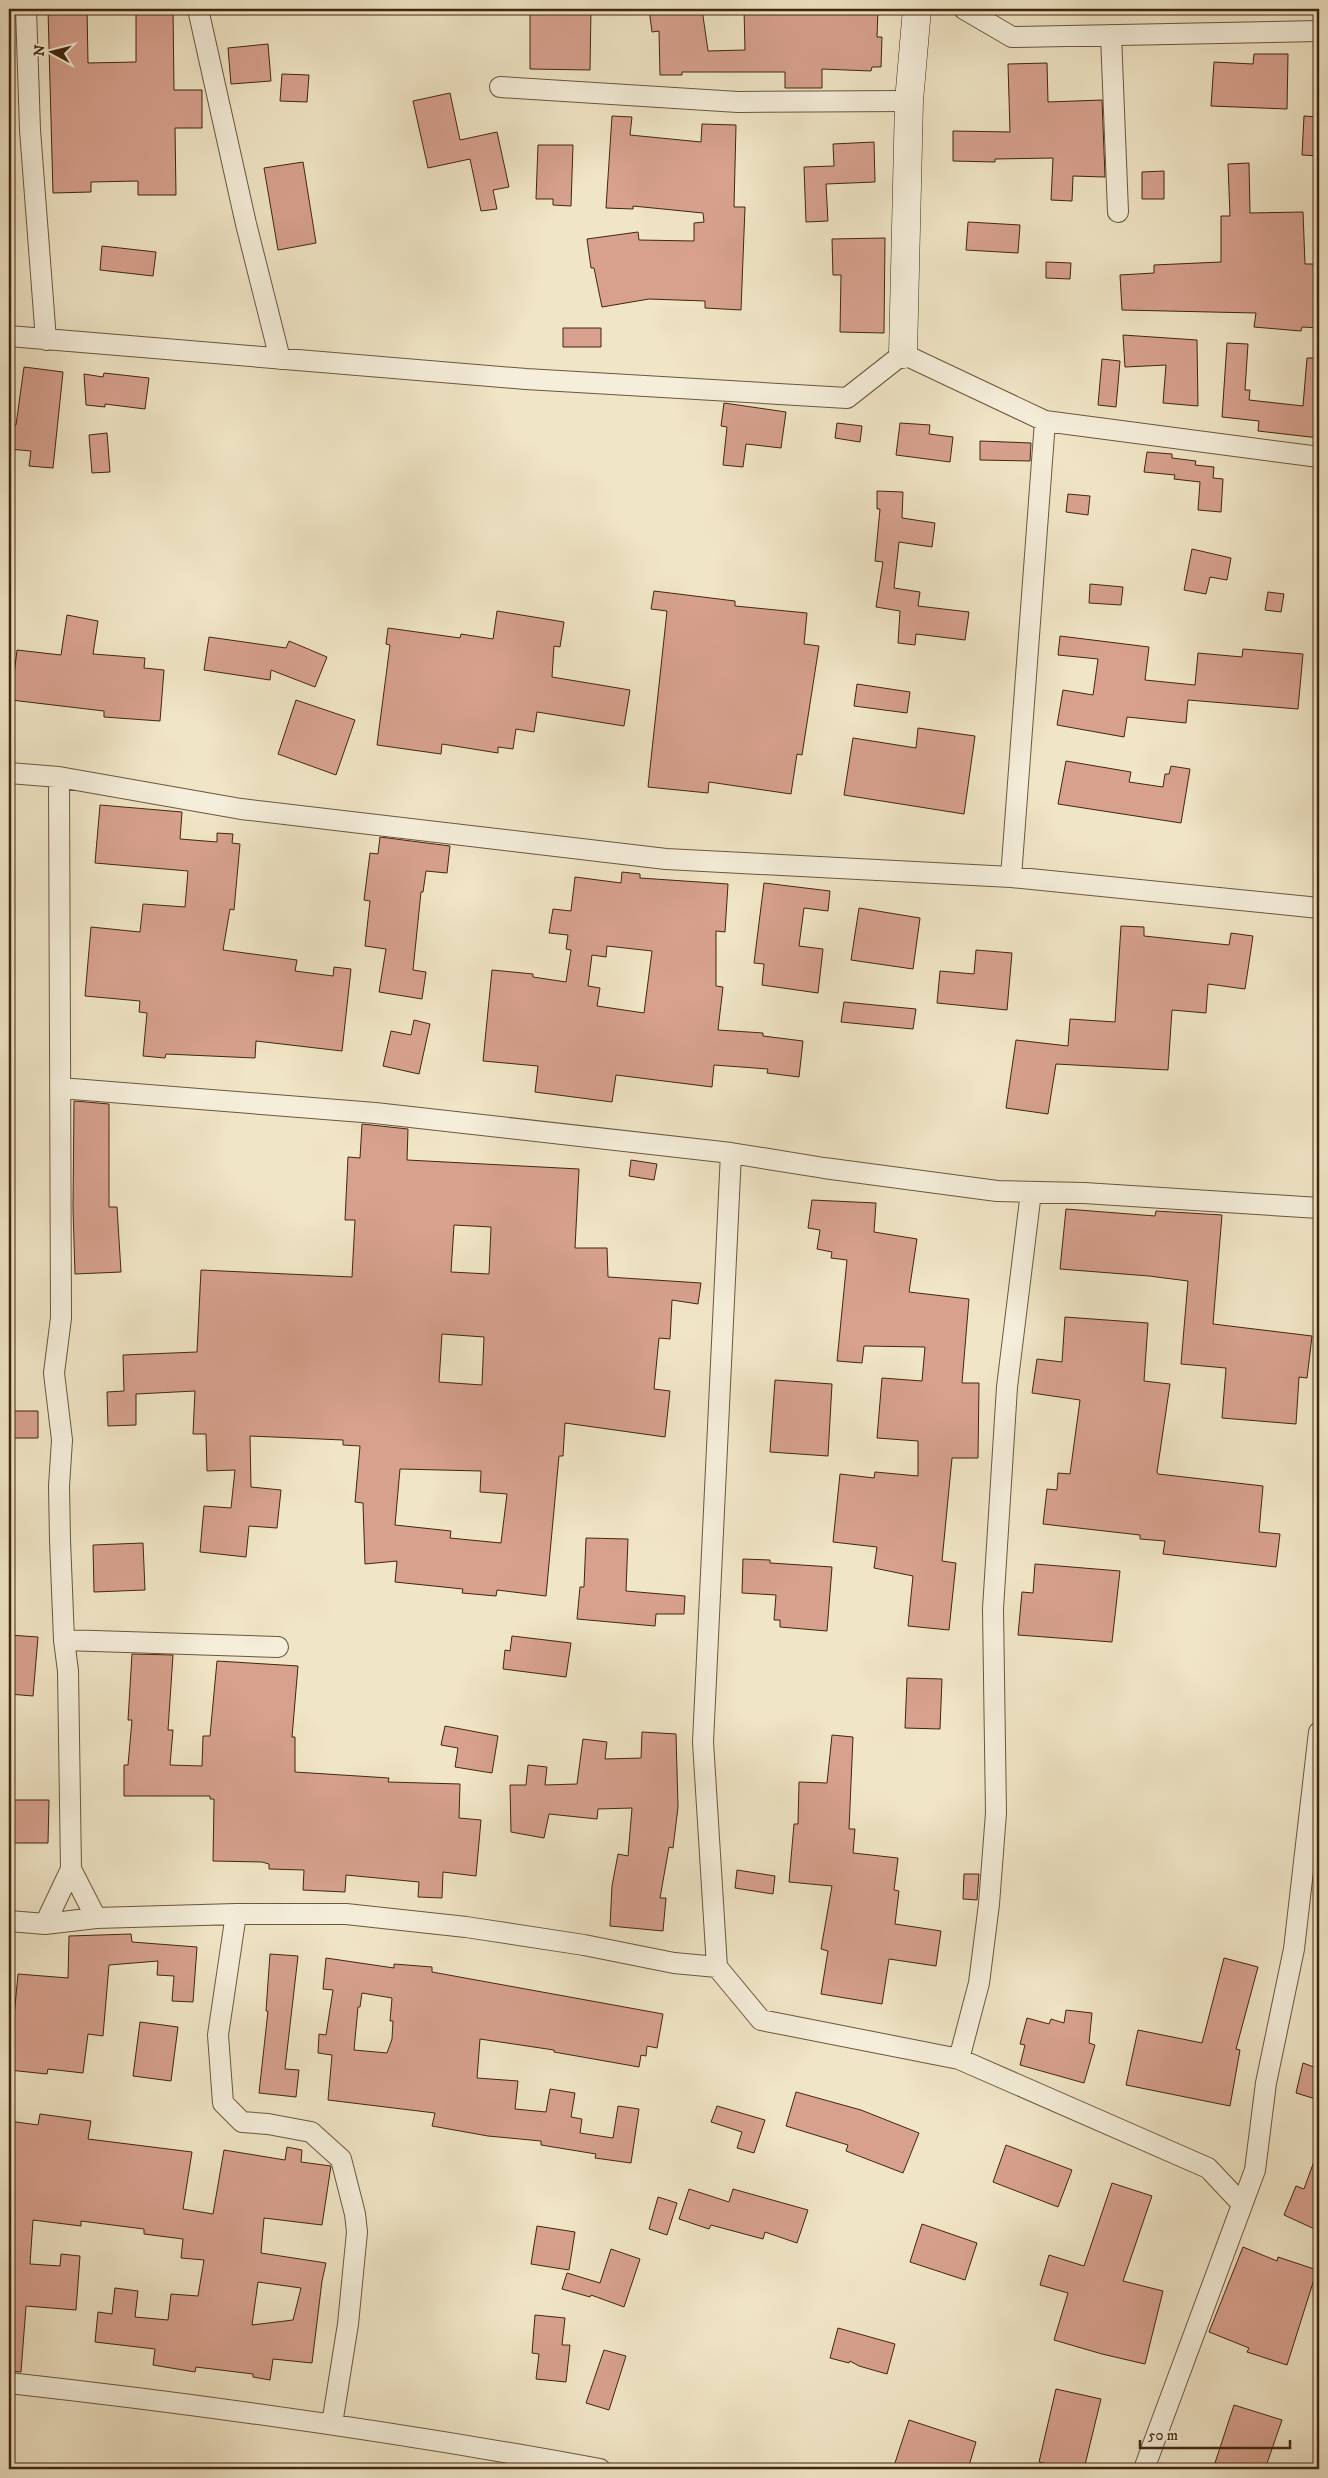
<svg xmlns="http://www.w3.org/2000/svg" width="1328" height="2478" viewBox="0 0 1328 2478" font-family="'IM FELL DW Pica',serif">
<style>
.building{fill:#d7a18e;stroke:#41260f;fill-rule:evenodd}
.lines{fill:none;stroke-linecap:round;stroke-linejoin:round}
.street-casing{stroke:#6d563d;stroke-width:22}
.secondary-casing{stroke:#41260f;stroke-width:29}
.street{stroke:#f5eeda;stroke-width:20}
.secondary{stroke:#f5eeda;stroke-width:28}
</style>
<rect width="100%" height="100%" fill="#f0e5c6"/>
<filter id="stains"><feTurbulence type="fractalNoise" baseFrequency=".004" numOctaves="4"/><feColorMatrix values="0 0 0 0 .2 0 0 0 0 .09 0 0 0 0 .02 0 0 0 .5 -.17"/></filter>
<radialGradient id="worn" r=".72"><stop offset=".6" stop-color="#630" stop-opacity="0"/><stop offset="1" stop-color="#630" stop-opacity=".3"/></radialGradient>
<path class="building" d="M48 9H87L88 63 136 62V9H173L174 90H202V128H175L176 195H138V181L91 182V192L53 193Z
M530 9H591L590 70 530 69Z
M649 9H702L708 51 745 50 744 9H878L877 37H882L881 67H872L871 71 822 69V88H785V72H682V75H660L659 31 652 32Z
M268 44 271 81 231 84 228 48Z
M1254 54H1288L1287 109 1211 106 1214 62 1253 64Z
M1047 63 1048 102 1102 100 1105 177 1073 176 1072 201 1051 200 1053 158 995 159V162L953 161V131L1010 132 1008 64Z
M282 74 309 75 307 102 280 101Z
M450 93 460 140 497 132 509 187 493 190 497 209 481 211 470 159 428 168 413 101Z
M612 116 632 117 630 135 701 142 702 124 736 125 734 207H745L741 310 705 308V301L649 299 602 307 594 268H591L587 239 638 232 639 240 694 241V223L704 222 703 213 633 206V209L606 208Z
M1304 116 1319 117V156L1302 155Z
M874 142 875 182 826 184 828 221 806 222 804 167 834 166 833 144Z
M538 145H573L571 206 553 205V199H536Z
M303 162 316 243 278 250 264 168Z
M1249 163 1250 213 1303 212 1305 264H1319V328L1302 327 1301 331 1254 327 1256 313 1122 310 1120 275 1154 273V265L1221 262V216H1230L1228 164Z
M1164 171V199H1142V172Z
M968 222 1020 225 1018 253 966 250Z
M885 238 884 333 840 332 841 275H833L832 239Z
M102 246 156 252 153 276 100 270Z
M1046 262 1071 263 1070 279 1046 278Z
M563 328H601V347H563Z
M1123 335 1197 340 1198 406 1163 403 1166 365 1125 367Z
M1227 343 1248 344 1245 390H1250L1249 400 1303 406 1307 358H1319V438L1258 431 1259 421 1222 417Z
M1102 359 1120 361 1116 407 1098 405Z
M24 367 63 372 53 468 29 466 31 451 9 449V424L16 425Z
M104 373 149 378 145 409 105 404V407L86 405 84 374 103 377Z
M724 403 786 412 781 448 746 444 743 467 723 465 727 427 721 426Z
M837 423 862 426 860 442 835 438Z
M900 423 930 425 929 434 953 437 950 462 896 455Z
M107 433 110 472 92 473 89 435Z
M980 441 1031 443 1030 461 980 460Z
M1147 452 1172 454V458L1196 461 1195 465 1214 467 1213 478 1223 479 1221 512 1198 510 1200 482 1174 479 1175 475 1144 472Z
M877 491 903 492 902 518 935 523 932 547 899 542 894 588 920 592 918 606 969 612 965 640 916 634 915 645 898 643 900 611 876 607 883 562 875 561 880 509H877Z
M1068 494 1090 496 1088 515 1066 512Z
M1192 549 1231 558 1227 580 1210 577 1206 594 1184 590Z
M1090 584 1123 587 1121 605 1089 603Z
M654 591 735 601V606L807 613 804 644 819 646 802 755 797 754 791 794 709 782 708 793 648 787 667 611 651 609Z
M1268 592 1284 594 1281 612 1265 610Z
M497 611 564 622 560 647 554 646 552 677 630 690 624 726 537 712 534 732 516 729 513 749 498 747V753L442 744 441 754 377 745 390 645 386 644 388 628 460 638 461 634 493 639Z
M67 615 98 621 93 654 145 658 144 668 164 670 160 721 104 717V711L11 700 17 650 61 655Z
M1060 636 1149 647 1145 680 1195 685 1198 653 1242 657 1243 649 1303 654 1298 709 1188 700 1186 723 1127 717 1124 737 1057 725 1063 690 1093 695 1098 659 1058 655Z
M209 637 286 648 289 641 327 657 315 687 271 670 270 680 204 670Z
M857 684 910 692 907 713 854 706Z
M296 700 355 720 336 775 278 754Z
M918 728 975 736 964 814 844 795 853 738 916 748Z
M1066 761 1131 772 1129 782 1163 787 1165 774H1169L1171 766 1190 769 1181 823 1058 804Z
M100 805 182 812 180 839 217 842V833L233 834 232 843 240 844 234 910 230 909 223 950 297 960 295 971 333 976 334 967 351 969 342 1051 256 1041 255 1058 166 1054 165 1058 143 1056 147 1013 139 1012 140 1001 85 996 91 927 140 932 143 904 185 907 188 871 95 863Z
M380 837 450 846 447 873 426 871 423 892H421L413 970 426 972 422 999 379 992 386 949 365 946 370 901 364 900 370 853 378 854Z
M622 872 640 874V878L728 884 725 932 716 931V986L723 987 718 1030 763 1033V1036L803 1041 799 1077 767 1073 768 1069 714 1065 712 1087 616 1075 612 1102 535 1092 538 1066 483 1061 492 970 533 974V977L566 982 571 950 566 949 568 935 549 933 553 909 571 911 575 877 621 883ZM607 946 652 951 644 1013 597 1006 600 988 588 986 592 955 606 957Z
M764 883 830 891 828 911 804 908 799 946 823 949 818 993 762 985 764 964 754 963Z
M859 908 920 918 913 969 851 960Z
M1121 926 1144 927V936L1229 945 1231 933 1253 936 1245 989 1208 984 1206 1013 1172 1010 1168 1070 1056 1064 1048 1114 1006 1108 1016 1040 1068 1046 1070 1019 1115 1022Z
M976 950 1012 953 1007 1010 937 1003 940 971 974 974Z
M844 1002 916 1009 913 1029 841 1022Z
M414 1020 430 1024 419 1074 383 1066 391 1031 411 1035Z
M74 1101 109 1104V1207H117L121 1272 75 1274 73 1208Z
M362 1124 408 1129 407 1160 579 1169 575 1248H607L608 1277 701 1283 698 1304 672 1300 670 1339 659 1338 654 1389 670 1391 665 1437 565 1423 563 1456H559L546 1596 497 1590 496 1596 462 1593 463 1589 395 1582 397 1561 365 1564 363 1503 355 1502 360 1446 343 1445V1440L250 1436 251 1487 281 1490 277 1528 249 1526 246 1557 200 1552 204 1506 231 1508 235 1470 207 1471 206 1434H193L195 1391 136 1394V1425L108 1426 107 1392 124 1391 123 1355 197 1352 201 1270 352 1277 355 1220H345L348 1157 360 1158ZM454 1225 491 1227 489 1274 451 1272ZM442 1334 484 1337 482 1385 439 1382ZM400 1469 481 1471 480 1492 507 1494 501 1543 450 1538 451 1531 395 1525Z
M631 1160 657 1164 654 1180 629 1176Z
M812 1200 876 1203 874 1232 917 1239 909 1292 969 1299 962 1383H979L978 1458H952L942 1561 956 1563 949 1630 908 1626 913 1576 874 1568 877 1547 833 1542 840 1474 874 1478 875 1472 918 1476V1441L877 1438 882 1378 922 1381 925 1347 864 1346 862 1363 837 1361 847 1260 831 1258 832 1252 817 1249 820 1230 808 1228Z
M1066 1209 1155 1216 1156 1211 1222 1215 1213 1324 1312 1336 1307 1378 1299 1377 1296 1424 1222 1418 1226 1368 1181 1364 1188 1281 1149 1276 1060 1269Z
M1065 1317 1148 1323 1144 1381 1170 1384 1157 1472 1158 1474 1263 1486 1259 1532 1280 1534 1276 1567 1163 1554 1165 1541 1140 1539V1535L1043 1524 1047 1489 1057 1490 1058 1473 1070 1474 1080 1400 1032 1393 1037 1359 1062 1362Z
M775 1380 832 1384 828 1456 770 1452Z
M9 1411H38V1438H9Z
M586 1538 628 1539 626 1591 685 1596 684 1614H656L655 1626 577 1619 580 1587H584Z
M143 1543 145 1590 94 1592 93 1545Z
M743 1559 770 1560V1563L832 1567 827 1631 780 1627V1620H774L776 1595 742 1593Z
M1035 1564 1120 1571 1112 1642 1018 1635 1022 1592 1033 1593Z
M9 1635 38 1637 33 1696 9 1694Z
M512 1636 571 1643 566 1677 503 1669 505 1650 510 1651Z
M132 1654 173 1655 168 1730H173L170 1765 202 1766 203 1736H210L217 1661 298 1666 292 1737H295V1772L389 1778 388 1782 460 1784 459 1818 481 1820 476 1876 443 1872 442 1898 418 1897 419 1882 346 1875 345 1892 303 1890 304 1870 269 1869V1864L262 1862 213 1861 214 1799H210V1796H124V1765H128L132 1720H128Z
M907 1678 942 1679 940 1729 905 1728Z
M445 1726 498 1736 492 1773 455 1767 458 1748 441 1745Z
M642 1732 676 1734 678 1807 673 1848 669 1847 660 1898H666L663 1931 610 1926 612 1886 618 1854 628 1856 632 1808 598 1809 597 1819 549 1814 544 1838 511 1832 510 1785H526L528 1765 547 1767 545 1785 577 1784 583 1739 607 1742 605 1759 641 1758Z
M832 1735 853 1737 849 1829H855L853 1853 898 1858 894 1890 899 1891 895 1924 941 1931 936 1966 889 1959 882 2004 821 1994 828 1951 821 1949 832 1886 789 1882 794 1824H798L799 1782 827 1783Z
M9 1800H49L48 1843H9Z
M737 1870 775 1876 773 1894 735 1888Z
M964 1874H979L977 1900 963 1899Z
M131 1934 132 1942 197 1947 193 2002 172 2001 174 1976 157 1975 158 1961 109 1965 103 2036 88 2034 83 2073 48 2069 47 2074 9 2070 18 1974 68 1978 69 1936Z
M270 1954 298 1956 285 2069 299 2070 296 2097 259 2093 268 2011H266Z
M326 1958 394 1968V1964L432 1967V1972L663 2014 657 2048 647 2046 646 2056 641 2055 639 2067 554 2052V2050L480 2039 477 2078 518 2081 515 2109 546 2112 550 2089 575 2093 571 2117 582 2119 580 2133 613 2138 618 2106 639 2109 631 2163 595 2158 596 2154 541 2145V2141L488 2136 432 2126 435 2113 328 2100 332 2055 318 2053 319 2034 326 2035 333 1990 323 1989ZM362 1993 392 1998 390 2021H393L392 2039 387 2053 354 2050 358 2007H360Z
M1224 1958 1258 1967 1236 2049 1240 2050 1230 2106 1126 2085 1138 2030 1202 2043Z
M1066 2010 1092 2013 1089 2043 1095 2045 1084 2083 1020 2065 1025 2045 1020 2044 1027 2018 1049 2024 1051 2019 1064 2023Z
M140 2022 178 2027 171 2081 133 2076Z
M1303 2063 1319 2069V2100L1296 2093Z
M796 2092 861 2110 919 2133 903 2173 846 2151 848 2145 786 2126Z
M717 2106 765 2120 754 2153 737 2148 742 2132 711 2122Z
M40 2114 91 2121 88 2139 192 2152 183 2209 213 2214 224 2150 285 2160 287 2147 302 2150 301 2162 331 2166 322 2225 264 2218 261 2253 326 2263 322 2281 312 2363 273 2359 270 2380 253 2377V2374L196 2367 195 2372 153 2365 155 2349 95 2342 98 2312 112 2314 115 2288 138 2291 135 2317 168 2320 171 2294 198 2296 204 2260 181 2258 183 2239 144 2234V2229L81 2221V2226L33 2220 30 2264 60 2266 61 2254 80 2256 76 2310 26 2306 21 2372 9 2371V2121L38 2125ZM258 2282 301 2288 293 2320 252 2325Z
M1006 2145 1072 2170 1058 2207 993 2182Z
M1317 2153 1319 2154V2231L1284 2215 1296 2186 1304 2189Z
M1112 2183 1152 2196 1123 2281 1163 2291 1145 2364 1102 2354 1054 2340 1068 2293 1040 2285 1049 2255 1084 2266Z
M689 2189 729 2202 733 2189 808 2210 797 2243 765 2232 763 2239 711 2225 709 2229 679 2219Z
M658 2197 677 2203 667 2235 649 2229Z
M922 2224 977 2243 965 2280 910 2262Z
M537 2226 575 2232 569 2270 531 2264Z
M1243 2247 1277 2261 1278 2257 1317 2270 1287 2365 1247 2352 1249 2348 1209 2332Z
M611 2249 640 2259 624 2307 591 2295 590 2297 562 2289 567 2273 600 2283Z
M535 2315 565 2318 562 2345H570L566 2382 536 2379 539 2354 532 2353Z
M838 2328 895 2344 887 2374 859 2366 850 2361 849 2363 830 2358Z
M604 2350 626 2356 609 2410 586 2403Z
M1056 2389 1101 2399 1084 2469H1069L1039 2462Z
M1234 2405 1282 2420 1265 2469H1213Z
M909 2420 976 2442 968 2469H893Z"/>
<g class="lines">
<defs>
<path id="street" d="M26 9 30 130 46 340
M198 9 246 224 280 359
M964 9 1012 37 1319 31
M1111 35 1118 212
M500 87 738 102 909 101
M9 336 526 379 847 398 903 354 1045 421 1319 457
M9 773 59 777 241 809 666 859 1011 877 1319 908
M1011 877 1045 421
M60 1088 375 1113 731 1153 824 1168 997 1191 1084 1193 1319 1208
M64 1640 278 1647
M71 1869 96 1918
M236 1914 218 2035 223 2103 242 2122 268 2124 311 2132 341 2159 355 2214 357 2232 348 2324 332 2424
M9 1921 45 1924 96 1918 236 1914H346L466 1927 584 1945 674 1963 717 1967 761 2020 959 2059 1208 2168 1242 2204
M45 1924 71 1869 68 1671 64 1640 60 1540 59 1486 62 1440 54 1373 61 1318 59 777
M717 1967 703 1742 731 1153
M959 2059 979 1983 989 1904 996 1813 993 1609 1007 1387 1031 1192
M9 2383C207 2405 404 2433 600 2469
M1144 2469 1255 2170 1266 2083 1294 1949 1319 1732"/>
<path id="secondary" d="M903 354 909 101 917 9"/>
</defs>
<use href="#street" class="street-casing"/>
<use href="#secondary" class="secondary-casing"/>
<use href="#street" class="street"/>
<use href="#secondary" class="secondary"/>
</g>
<rect width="1328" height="2478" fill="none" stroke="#f0e5c6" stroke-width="30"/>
<rect x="10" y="10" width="1308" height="2458" fill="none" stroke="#41260f" stroke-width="2.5"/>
<rect x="15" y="15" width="1298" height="2448" fill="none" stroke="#41260f"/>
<g transform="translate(52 52) rotate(277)" stroke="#f5eeda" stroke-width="4" paint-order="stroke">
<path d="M0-4L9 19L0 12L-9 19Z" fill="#41260f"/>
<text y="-8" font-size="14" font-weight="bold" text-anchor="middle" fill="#41260f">N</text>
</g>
<path d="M1140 2440v8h150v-8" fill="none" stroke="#41260f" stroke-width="2.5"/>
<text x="1148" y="2440" font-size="15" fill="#41260f" stroke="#f5eeda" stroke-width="4" paint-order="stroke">50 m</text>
<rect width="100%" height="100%" filter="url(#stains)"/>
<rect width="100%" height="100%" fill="url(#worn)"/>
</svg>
